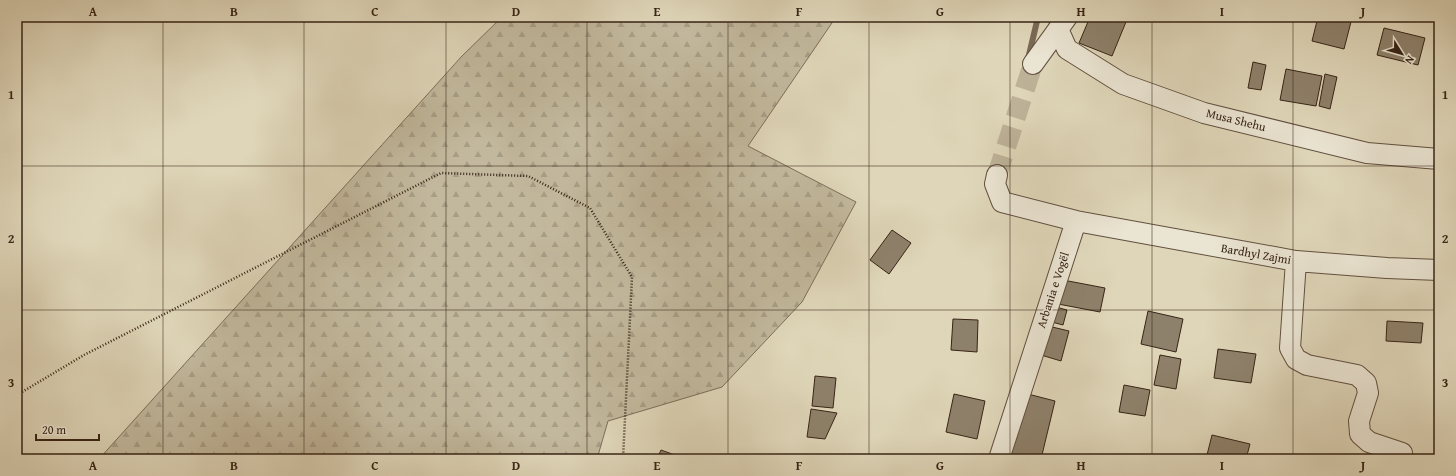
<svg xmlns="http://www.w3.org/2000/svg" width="1456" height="476" viewBox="0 0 1456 476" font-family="'Gentium Book Plus',serif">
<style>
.forest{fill:url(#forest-firs);stroke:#7c6e5a}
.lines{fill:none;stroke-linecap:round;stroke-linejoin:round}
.stream{stroke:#7a6a57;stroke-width:6}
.building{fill:#8e816b;stroke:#372416}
.street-tunnel{stroke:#bdb298;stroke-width:20;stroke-dasharray:20 10;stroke-linecap:butt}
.street-casing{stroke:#61503f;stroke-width:22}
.path{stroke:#372416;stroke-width:2.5;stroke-dasharray:1 2;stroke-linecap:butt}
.street{stroke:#eae4d2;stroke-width:20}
.grid{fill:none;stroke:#372416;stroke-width:1;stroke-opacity:0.55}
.labels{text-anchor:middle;stroke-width:3.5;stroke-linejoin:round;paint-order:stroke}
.street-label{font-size:12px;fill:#372416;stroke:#eae4d2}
.neatline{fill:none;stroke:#372416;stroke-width:1.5}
.grid-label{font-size:13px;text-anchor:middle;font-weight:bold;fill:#372416}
</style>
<defs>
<pattern id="forest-firs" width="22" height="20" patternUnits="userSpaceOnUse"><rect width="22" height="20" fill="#c2b89d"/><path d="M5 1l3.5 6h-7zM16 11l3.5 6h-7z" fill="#a79e86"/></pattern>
</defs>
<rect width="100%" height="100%" fill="#dfd6b9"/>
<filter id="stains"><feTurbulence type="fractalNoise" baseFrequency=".005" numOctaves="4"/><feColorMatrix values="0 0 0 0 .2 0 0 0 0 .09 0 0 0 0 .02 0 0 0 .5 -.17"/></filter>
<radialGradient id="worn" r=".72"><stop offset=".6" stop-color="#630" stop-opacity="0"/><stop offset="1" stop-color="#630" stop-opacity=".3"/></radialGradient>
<path class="forest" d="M502 17H836L748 146 856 202 802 302 722 387 608 421 597 459H99L462 56Z"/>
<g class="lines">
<path class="stream" d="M1028 59 1038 17"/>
</g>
<path class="building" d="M1090 17H1128L1112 56 1079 43Z
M1318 17 1352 18 1344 49 1312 41Z
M1384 28 1425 38 1418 65 1377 55Z
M1253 62 1266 65 1261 90 1248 88Z
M1286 69 1322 76 1316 106 1280 100Z
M1325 74 1337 77 1330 109 1319 106Z
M892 230 911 243 889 274 870 260Z
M1063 280 1105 288 1100 312 1058 304Z
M1052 306 1067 310 1063 325 1048 321Z
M1148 311 1183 319 1176 352 1141 344Z
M953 319 978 320 977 352 951 350Z
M1387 321 1423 323 1421 343 1386 341Z
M1048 326 1069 331 1061 361 1041 355Z
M1218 349 1256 354 1251 383 1214 378Z
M1160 355 1181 359 1176 389 1154 385Z
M815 376 836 378 833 408 812 406Z
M1124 385 1150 390 1145 416 1119 412Z
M1024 393 1055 401 1041 459 1008 458Z
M954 394 985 401 977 439 946 432Z
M811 409 837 413 825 439 807 437Z
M1212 435 1250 444 1246 459H1206Z
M661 450 686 459H657Z"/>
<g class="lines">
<path class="street-tunnel" d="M997 175 1033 64"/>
<defs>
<path id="street" d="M1058 29 1067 49 1123 84 1204 113 1367 153 1439 159
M1033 64 1067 17
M997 175 995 184 1002 202 1076 221 1296 261 1387 268 1439 270
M1296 261 1290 348 1296 359 1307 365 1357 375 1366 383 1368 393 1359 421 1360 434 1369 442 1402 453
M999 459 1076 221"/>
</defs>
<use href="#street" class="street-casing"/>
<path class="path" d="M17 395 84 355 441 173 528 176 590 208 632 277 623 459"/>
<use href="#street" class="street"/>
</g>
<path class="grid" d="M163 17V459M304 17V459M446 17V459M587 17V459M728 17V459M869 17V459M1010 17V459M1152 17V459M1293 17V459M17 166H1439M17 310H1439"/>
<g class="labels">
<g class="street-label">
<text transform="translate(1236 120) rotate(14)" y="4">Musa Shehu</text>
<text transform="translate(1256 254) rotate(10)" y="4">Bardhyl Zajmi</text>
<text transform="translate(1053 290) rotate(-72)" y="4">Arbania e Vogël</text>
</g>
</g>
<rect width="1456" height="476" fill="none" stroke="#dfd6b9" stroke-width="44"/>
<g transform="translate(1402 54) rotate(127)" stroke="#eae4d2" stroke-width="3" paint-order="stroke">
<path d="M0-3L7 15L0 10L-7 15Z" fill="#372416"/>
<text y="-6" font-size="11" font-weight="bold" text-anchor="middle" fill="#372416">N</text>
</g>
<path d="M36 434v6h63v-6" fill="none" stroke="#372416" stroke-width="2"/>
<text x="42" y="434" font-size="12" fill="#372416" stroke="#eae4d2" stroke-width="3" paint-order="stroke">20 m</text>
<rect x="22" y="22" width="1412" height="432" class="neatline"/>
<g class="grid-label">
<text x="93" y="16">A</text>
<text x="234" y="16">B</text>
<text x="375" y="16">C</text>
<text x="516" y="16">D</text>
<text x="657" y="16">E</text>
<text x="799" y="16">F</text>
<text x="940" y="16">G</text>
<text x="1081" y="16">H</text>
<text x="1222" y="16">I</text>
<text x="1363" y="16">J</text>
<text x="11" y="99">1</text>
<text x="1445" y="99">1</text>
<text x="11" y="243">2</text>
<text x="1445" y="243">2</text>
<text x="11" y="387">3</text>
<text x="1445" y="387">3</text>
<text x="93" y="470">A</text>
<text x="234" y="470">B</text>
<text x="375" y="470">C</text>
<text x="516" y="470">D</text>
<text x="657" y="470">E</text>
<text x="799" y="470">F</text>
<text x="940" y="470">G</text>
<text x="1081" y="470">H</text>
<text x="1222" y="470">I</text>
<text x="1363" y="470">J</text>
</g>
<rect width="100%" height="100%" filter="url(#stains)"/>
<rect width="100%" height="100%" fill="url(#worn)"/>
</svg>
